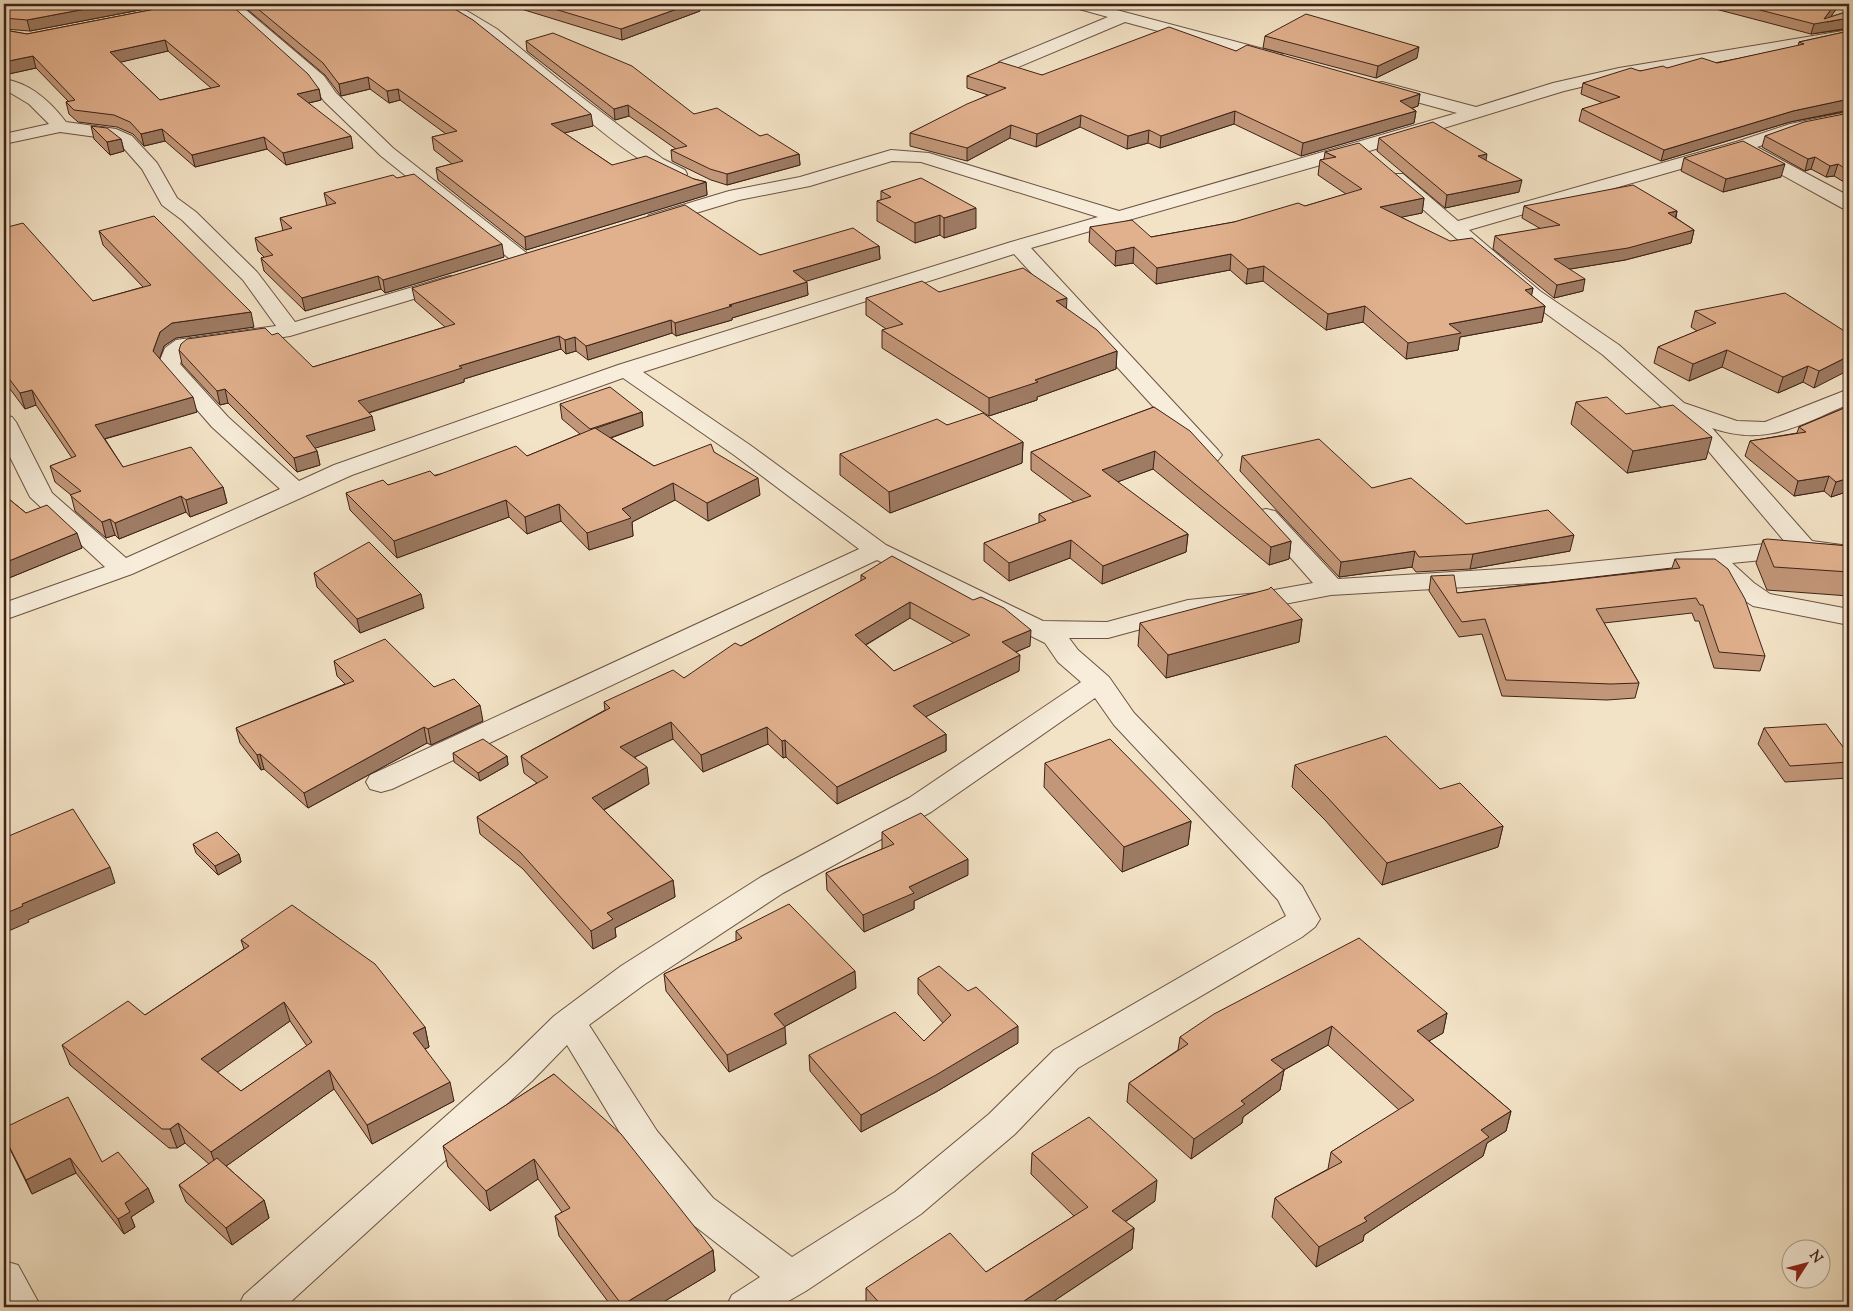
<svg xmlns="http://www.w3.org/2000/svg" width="1853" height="1311" viewBox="0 0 1853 1311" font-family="'Sorts Mill Goudy',serif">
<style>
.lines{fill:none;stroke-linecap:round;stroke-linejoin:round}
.minor-casing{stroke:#6b5243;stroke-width:2}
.minor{fill:#f7edda;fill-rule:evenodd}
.wall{fill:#c29779;stroke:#3e2217;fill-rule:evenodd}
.shaded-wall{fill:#9e7b63;stroke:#3e2217}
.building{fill:#e1b08d;stroke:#3e2217;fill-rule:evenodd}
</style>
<rect width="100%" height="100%" fill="#f3e3c6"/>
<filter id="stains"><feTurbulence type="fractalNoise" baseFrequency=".004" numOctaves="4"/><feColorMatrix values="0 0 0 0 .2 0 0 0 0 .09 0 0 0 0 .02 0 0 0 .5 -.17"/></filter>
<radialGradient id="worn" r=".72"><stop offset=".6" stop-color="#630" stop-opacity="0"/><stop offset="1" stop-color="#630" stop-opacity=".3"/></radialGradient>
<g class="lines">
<defs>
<path id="minor" d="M222 4H239L324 76 336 93 393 148 529 255 532 259 529 263 522 265 515 263 381 156 324 101 312 84Z
M419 4H443L467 11 497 29 558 79 663 159 685 170 687 174 685 178C651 186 519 57 484 34 464 21 444 14 422 7Z
M1069 4H1094L1282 54 1284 58 1282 62 1276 63 1125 22 1011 70H999L997 66 999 62 1108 17 1072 7Z
M1849 30V40L1619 78 1564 91 1366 152 1031 248 1218 450 1222 455 1218 460 1210 462 1202 460 1014 254 643 372 750 445 886 545 1043 621 1107 622 1188 600 1258 593 1313 583 1254 516 1257 511 1266 509 1275 511 1338 579 1550 566 1785 542 1705 447 1665 410 1603 355 1526 299 1387 178 1389 174H1403L1458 221 1736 142 1790 124 1849 112V122L1800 132 1757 147 1849 196V210L1842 208 1746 155 1743 151 1469 230 1540 291 1619 345 1684 403 1737 421 1765 422 1849 389V404C1800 425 1766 447 1712 428L1812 541 1849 546V562L1804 556 1732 563 1754 583 1770 594 1849 609V625L1753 606 1736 595 1720 578 1701 566 1550 582 1331 595 1258 609 1189 616 1108 638H1069L1078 650 1109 677 1134 713 1302 886 1320 919 1315 927 1302 937 1078 1068 1015 1134 921 1214 806 1291 778 1307H726L732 1295 760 1277 687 1220 631 1151 567 1045 532 1081 285 1307H238L244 1295 508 1061 554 1016 621 966 761 877 909 798 1081 682 1058 662 1045 643 877 560 392 789 381 792 370 789 366 782 370 775 859 549 734 455 623 378 352 475 132 574 4 620V603L105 567 30 497 4 445V415L12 417 16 422 52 493 126 558 280 489 212 427 158 365 165 348 176 340 276 326 243 280 182 220 162 205 142 169 120 144 111 139 60 132 4 144V134L49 124 29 104 4 89V79C30 83 50 101 66 122L116 129 132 136 157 163 177 198 196 212 257 272 295 322 443 278 450 276 457 278 460 282 457 286 290 336 190 351 183 356 180 364 228 417 299 481 334 465 618 365 1011 242 1098 217 921 162 892 161 810 186 739 200 656 225 649 223 646 219 649 215 729 191 800 177 891 150 929 153 1119 211 1457 113 1376 91 1373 87 1376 83 1382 82 1476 107 1553 83 1619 68ZM1095 698 1114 725 1278 900 1286 916 1054 1050 989 1114 895 1192 792 1257 713 1198 657 1131 589 1025 645 984 783 893 931 812Z
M4 1261 18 1265 41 1307H4Z"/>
</defs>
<use href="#minor" class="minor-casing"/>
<use href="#minor" class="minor"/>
</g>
<path class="wall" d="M4 4H171L30 31 4 29V30L27 34 181 4 319 89 321 100 309 103 353 148 286 165 267 149 195 167 165 141 144 146 133 134 117 127 78 122 69 114 66 102 68 101 36 68 4 75ZM168 51 211 88 160 100 120 62Z
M241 4H440L593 126 564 133 612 165 694 179 706 182 707 195 526 250 438 180 436 168 452 164 434 150 432 137 446 134 400 100 389 103 370 89 341 96 325 75Z
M505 4H700V11L622 40Z
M1705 4H1840L1830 17 1849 11V29L1811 34 1704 6Z
M1849 31V111L1790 122 1661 161 1579 121 1582 109 1603 103 1581 94 1583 83 1640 71 1717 63 1798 46 1799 42Z
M1265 36 1417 58 1376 78 1263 48Z
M526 41 694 114 760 136 799 154 800 165 727 185 711 180 672 161 671 150 676 149 629 116 615 120 527 51Z
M1236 51 1420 94 1418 106 1412 108 1416 111 1414 123 1301 156 1234 124 1160 148 1148 143 1127 149 1080 127 1036 147 1010 138 967 161 910 146V133L988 95 967 88V76L1042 75Z
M1849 113V185L1834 176 1826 177 1811 169 1805 171 1762 147 1765 136Z
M91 126 121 139 124 151 110 155 94 139Z
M1379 138 1486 161 1519 192 1445 208 1377 151Z
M1325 152 1424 198 1422 213 1401 217 1533 288 1531 295 1545 306 1542 322 1460 337 1458 350 1406 359 1363 322 1326 330 1263 281 1246 284 1230 270 1156 284 1133 263 1115 266 1089 242 1090 227 1151 237 1234 222 1305 206 1346 194 1318 175 1320 160 1324 159Z
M1684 158 1781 177 1723 192 1681 171Z
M881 191 976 228 944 238 940 235 915 243 877 221V201L881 200Z
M324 193 504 257 385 293 381 289 305 311 264 271 261 258 264 257 258 251 255 238 283 231 280 218 327 206Z
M1524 206 1677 211 1676 218 1694 230 1691 243 1625 260 1570 269 1583 291 1554 298 1493 249 1495 236 1541 229 1522 218Z
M4 228 93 301 143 287 103 245 99 231 254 327 176 338 164 346 159 359 197 412 105 439 123 467 223 487 227 503 190 517 186 512 119 539 115 535 106 538 75 511 71 495 55 482 50 466 72 458 36 405 25 409 4 381Z
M879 246 880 259 806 281 808 295 732 318V320L676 336 672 333 588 360 576 351 566 354 561 349 464 379V382L369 413 375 430 315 448 317 451 320 465 297 472 228 403 220 405 182 364 179 350 272 335 313 367 445 327 415 301 412 288 760 255Z
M939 292 1066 309 1117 351 1116 369 1037 397V400L989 416 882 348V330L886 329 866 315V298Z
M1695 311 1849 334 1814 388 1803 382 1778 393 1722 367 1689 381 1654 363 1658 347 1697 331 1691 327Z
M1576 402 1626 414 1706 459 1627 473 1571 424Z
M560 404 642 412 643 426 611 438 654 466 714 452 760 495 708 521 675 500 632 522 633 536 589 550 561 521 527 534 509 517 397 558 350 510 346 493 388 485 527 456 580 434 562 419Z
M1849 406V491L1831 497 1824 491 1794 496 1745 456 1750 441 1797 433 1799 427Z
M1154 407 1291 541 1289 559 1269 565 1153 469 1117 482 1188 534 1186 552 1102 584 1070 558 1009 581 984 561V543L1039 523V514L1074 502 1031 470V452Z
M947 425 1023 442 1022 463 890 513 840 475V454Z
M1242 456 1372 488 1466 524 1570 551 1470 569 1416 572 1412 567 1339 577 1240 471Z
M4 495 26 513 82 548 9 578 4 573Z
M1763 540 1849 546V596L1767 590 1756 563Z
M1675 559 1765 656 1760 671 1714 668 1699 621H1695L1692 613 1604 623 1639 683 1635 698 1607 700 1502 696 1482 634 1459 637 1429 591 1431 576 1457 593 1672 568Z
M314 573 424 608 360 633 317 587Z
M861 575 1030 646 1016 652 1019 671 925 717 946 734V751L837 804 786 757 783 758 768 744 703 772 673 739 635 757 649 784 604 810 673 880 675 897 615 928 616 937 593 949 523 869 480 834 477 817 537 783 524 773 521 756 605 710 604 702 684 678 741 646 861 581ZM910 618 954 643 894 671 866 645Z
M1302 619 1299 642 1166 678 1138 646 1140 623Z
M334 661 434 687 483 721 431 745 427 743 308 808 264 769 261 770 240 743 236 728 345 684 337 676Z
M1764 728 1849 755V775L1848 778 1785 782 1758 744Z
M453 753 507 756 508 765 480 781 454 762Z
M1045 763 1191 821 1188 845 1122 872 1044 787Z
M1295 765 1440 789 1503 826 1498 847 1382 885 1325 820 1292 787Z
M882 832 968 875 914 901V909L864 932 827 890 826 873 882 849Z
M193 844 239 854 241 862 218 875 196 853Z
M736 931 856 988 784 1027 786 1044 729 1072 666 991 664 974 736 941Z
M241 940 425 1027 429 1047 425 1049 454 1101 372 1144 334 1089 226 1166 264 1200 269 1218 232 1245 186 1202 179 1185 209 1164 185 1143 177 1148H169L70 1065 62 1045 145 1015 244 949ZM290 1021 307 1046 241 1091 217 1072Z
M918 978 1018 1043 936 1092 861 1132 810 1071 809 1055 924 1041 943 1023 918 994Z
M1447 1013 1443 1033 1429 1041 1511 1111 1506 1131 1487 1143 1483 1156 1364 1235 1363 1241 1316 1267 1272 1217 1275 1198 1328 1169 1331 1152 1399 1110 1328 1045 1284 1070 1280 1090 1243 1117 1242 1123 1191 1159 1127 1102 1129 1083 1178 1050 1180 1037Z
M554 1074 713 1250 715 1271 655 1307H612L559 1236 555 1216 562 1212 538 1179 490 1211 448 1167 443 1146Z
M4 1128 102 1162 148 1188 154 1202 131 1217 135 1227 124 1234 76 1173 32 1194 4 1137Z
M1032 1153 1155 1201 1125 1222 1134 1228 1132 1249 1045 1307H866V1288L986 1272 1074 1216 1031 1174Z"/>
<path class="shaded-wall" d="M112 4H171L30 31 27 20Z
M691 4H700V11L622 40 621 29Z
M1835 4H1840L1827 22 1849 18V28L1811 34 1814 24 1824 19Z
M165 40 168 51 113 64 110 52Z
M1419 47 1417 58 1376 78 1378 66Z
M33 56 36 68 4 75V62Z
M368 77 370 89 341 96 339 84Z
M319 89 321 100 300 105 297 94Z
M398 89 400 100 389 103 387 91Z
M1420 94 1418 106 1398 113 1400 101Z
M1849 99V110L1790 122 1661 161 1664 150 1793 111Z
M628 105 629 116 615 120 614 109Z
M1235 111 1234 124 1160 148 1161 136Z
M1416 111 1414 123 1301 156 1303 143Z
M591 114 593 126 552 136 551 124Z
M1081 115 1080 127 1036 147 1037 134Z
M1011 125 1010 138 967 161V148Z
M162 129 165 141 144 146 141 134Z
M1149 130 1148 143 1127 149 1128 136Z
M351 136 353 148 286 165 283 153Z
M264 137 267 149 195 167 192 155Z
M121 139 124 151 110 155 107 142Z
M799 154 800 165 727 185V174Z
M1487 154 1485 167 1478 156Z
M1815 157 1811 169 1805 171 1808 159Z
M1785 164 1781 177 1723 192 1726 179Z
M1838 164 1834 176 1826 177 1830 166Z
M1522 180 1519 192 1445 208 1447 195Z
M706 182 707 195 526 250 525 237Z
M1424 198 1422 213 1378 222 1380 207Z
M976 208V228L944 238V218Z
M1677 211 1674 223 1668 213Z
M940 215V235L915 243V223Z
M1694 230 1691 243 1625 260 1552 272 1554 259Z
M502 244 504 257 385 293 383 280Z
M879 246 880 259 794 285 793 271Z
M1134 247 1133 263 1115 266 1116 251Z
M1231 254 1230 270 1156 284 1157 268Z
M1264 266 1263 281 1246 284 1248 269Z
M378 276 381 289 305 311 302 298Z
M1585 279 1583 291 1554 298 1557 285Z
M807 282 808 295 732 318V320L676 336 675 323 729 305Z
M1533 288 1530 304 1525 290Z
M1067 298 1066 316 1056 301Z
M1365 306 1363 322 1326 330 1328 314Z
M1545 306 1542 322 1460 337 1458 350 1406 359 1408 343 1449 324Z
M251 312 254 327 176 338 164 346 157 366 153 351 160 332 172 323Z
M671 320 672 333 588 360 586 346Z
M559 336 561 349 464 379V382L361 415 358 401 459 366Z
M575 337 576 351 566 354 565 340Z
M1727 350 1722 367 1689 381 1693 364Z
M1117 351 1116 369 1037 397V400L989 416V398L1035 380Z
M1849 356V370L1814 388 1819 371Z
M1808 366 1803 382 1778 393 1783 377Z
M225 389 228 403 220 405 217 391Z
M32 390 36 405 25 409 20 393Z
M193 397 197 412 100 440 95 425Z
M642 412 643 426 593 444 591 430Z
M372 416 375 430 309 450 306 436Z
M1712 437 1706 459 1627 473 1633 451Z
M1023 442 1022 463 890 513 889 492Z
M317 451 320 465 297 472 294 458Z
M1155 451 1153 469 1101 488 1102 470Z
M1829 476 1824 491 1794 496 1798 481Z
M758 478 760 495 708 521 707 503Z
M1849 478V491L1831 497 1836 482Z
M673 483 675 500 632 522 633 536 589 550 587 533 622 509Z
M223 487 227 503 190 517 186 500Z
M181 496 186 512 119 539 115 523Z
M506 500 509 517 397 558 394 541Z
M559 504 561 521 527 534 525 517Z
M110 519 115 535 106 538 102 522Z
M77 533 82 548 9 578 4 563Z
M1188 534 1186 552 1102 584 1103 566Z
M1574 535 1570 551 1470 569 1473 554Z
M1071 540 1070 558 1009 581V563Z
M1291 541 1289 559 1269 565 1271 547Z
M1415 551 1412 567 1339 577 1341 562Z
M421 594 424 608 360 633 357 619Z
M910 602V618L855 651V635Z
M1302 619 1299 642 1166 678 1168 655Z
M1031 630 1030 646 1001 658 1002 642Z
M1020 655 1019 671 913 723V706Z
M480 705 483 721 431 745 428 729Z
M671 722 673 739 622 763 620 747Z
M424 727 427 743 308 808 304 793Z
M767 727 768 744 703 772 701 755Z
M946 734V751L837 804V787Z
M785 740 786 757 783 758 782 741Z
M260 754 264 769 261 770 257 755Z
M507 756 508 765 480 781 478 773Z
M647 767 649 784 594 815 592 798Z
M1191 821 1188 845 1122 872 1124 847Z
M1503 826 1498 847 1382 885 1387 863Z
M239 854 241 862 218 875 215 866Z
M968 859V875L914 901V909L864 932 863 915 909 887Z
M110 867 115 883 28 920 29 922 4 933V914L22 904Z
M673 880 675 897 615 928 616 937 593 949 591 931 607 913Z
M855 971 856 988 780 1029 785 1027 786 1044 729 1072 727 1055 774 1014Z
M284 1002 290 1021 208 1079 201 1059Z
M1447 1013 1443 1033 1413 1050 1417 1031Z
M1018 1026V1043L936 1092 861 1132V1115Z
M1332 1026 1328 1045 1268 1079 1271 1060Z
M425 1027 429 1047 417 1053 413 1033Z
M329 1070 334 1089 218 1172 211 1152Z
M1284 1070 1280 1090 1243 1117 1242 1123 1191 1159 1194 1139 1241 1101Z
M450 1082 454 1101 372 1144 367 1125Z
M1511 1111 1506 1131 1487 1143 1483 1156 1364 1235 1363 1241 1316 1267 1319 1247 1364 1218 1481 1130Z
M178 1123 185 1143 177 1148 170 1129Z
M70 1158 76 1173 32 1194 26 1180Z
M534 1159 538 1179 490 1211 486 1191Z
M1157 1180 1155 1201 1110 1232 1112 1211Z
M148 1188 154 1202 131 1217 135 1227 124 1234 118 1219 125 1203Z
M264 1200 269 1218 232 1245 226 1228Z
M1134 1228 1132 1249 1045 1307H1015Z
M713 1250 715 1271 655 1307H623L622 1305Z"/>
<path class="building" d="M4 4H112L27 20 4 18Z
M181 4H230L308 74 319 89 297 94 351 136 283 153 264 137 192 155 162 129 141 134 130 122 114 115 74 110 66 102 75 100 33 56 4 62V30L27 34ZM165 40 220 86 160 100 110 52Z
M252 4H440L453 8 473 20 591 114 551 124 612 165 646 156 694 179 706 182 525 237 436 168 463 161 432 137 457 131 398 89 387 91 368 77 339 84 323 63Z
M538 4H691L621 29Z
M1737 4H1835L1824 19 1849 11V18L1814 24Z
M1306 14 1419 47 1378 66 1265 36Z
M1169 27 1236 51 1247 45 1420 94 1400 101 1416 111 1303 143 1235 111 1161 136 1149 130 1128 136 1081 115 1037 134 1011 125 967 148 910 133 967 104 1006 88 967 76 1000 62 1042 75Z
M1849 31V99L1793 111 1664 150 1582 109 1620 97 1583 83 1631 68 1640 71 1663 66 1667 68 1702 58 1717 63 1804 44 1799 42Z
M553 33 632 66 694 114 717 108 760 136 767 134 799 154 727 174 710 169 671 150 687 146 628 105 614 109 526 41Z
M1849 113V171L1838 164 1830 166 1815 157 1808 159 1765 136 1804 122Z
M1433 122 1487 154 1478 156 1522 180 1447 195 1379 138Z
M91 126 107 128 121 139 107 142Z
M1743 141 1785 164 1726 179 1684 158Z
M1359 143 1424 198 1380 207 1450 241 1472 238 1533 288 1525 290 1545 306 1449 324 1461 333 1408 343 1365 306 1328 314 1264 266 1248 269 1231 254 1157 268 1134 247 1116 251 1090 227 1132 220 1151 237 1234 222 1298 203 1305 206 1362 189 1320 160 1336 157 1325 152Z
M414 174 502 244 383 280 378 276 302 298 261 258 273 255 255 238 292 228 280 218 336 203 324 193 393 175 397 178Z
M921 178 976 208 944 218 940 215 915 223 877 201 891 197 881 191Z
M1633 185 1677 211 1668 213 1694 230 1628 248 1554 259 1585 279 1557 285 1495 236 1560 225 1524 206Z
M685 205 760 255 853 228 879 246 793 271 807 282 729 305 732 306 675 323 671 320 586 346 575 337 565 340 559 336 459 366 462 368 358 401 372 416 306 436 317 451 294 458 225 389 217 391 179 350 181 344 187 339 265 328 272 335 278 333 313 367 455 324 412 288Z
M154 216 251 312 172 323 160 332 153 351 193 397 95 425 123 467 191 447 223 487 186 500 181 496 115 523 110 519 102 522 70 495 81 491 50 466 76 456 32 390 20 393 4 372V228L23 223 93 301 151 285 99 231Z
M1023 268 1067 298 1056 301 1097 330 1117 351 1035 380 1038 382 989 398 882 330 903 324 866 298 922 281 939 292Z
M1785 293 1849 334V356L1819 371 1808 366 1783 377 1727 350 1693 364 1658 347 1716 323 1695 311Z
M610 387 642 412 590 429 560 404Z
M1607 397 1626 414 1673 405 1712 437 1633 451 1576 402Z
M1849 406V478L1836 482 1829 476 1798 481 1750 441 1806 432 1799 427Z
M1154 407 1190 431 1291 541 1271 547 1155 451 1102 470 1188 534 1103 566 1071 540 1009 563 984 543 1046 520 1039 514 1091 496 1031 452Z
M983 413 1023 442 889 492 840 454 937 419 947 425Z
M595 428 654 466 711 444 714 452 758 478 707 503 673 483 622 509 631 518 587 533 559 504 525 517 506 500 394 541 346 493 383 480 388 485 430 471 435 476 516 446 527 456Z
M1319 439 1372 488 1411 478 1466 524 1548 510 1574 535 1473 554 1419 557 1415 551 1341 562 1242 456Z
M4 495 26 513 47 505 77 533 4 563Z
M1767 539 1849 546V572L1774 567 1763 540Z
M369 542 421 594 357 619 314 573Z
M892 556 973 600 981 597 1004 608 1031 630 1002 642 1020 655 913 706 946 734 837 787 785 740 782 741 767 727 701 755 671 722 620 747 647 767 592 798 673 880 607 913 613 919 591 931 520 852 477 817 548 777 521 756 610 708 604 702 673 670 684 678 735 643 741 646 866 578 861 575ZM910 602 970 635 894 671 855 635Z
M1675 559H1715L1728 569 1745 599 1765 656 1719 652 1703 605H1700L1696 598 1596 609 1639 683 1611 684 1506 680 1485 619 1462 622 1431 576 1454 575 1457 593 1680 568Z
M1271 587 1302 619 1168 655 1140 623 1269 589Z
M385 639 434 687 454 679 480 705 428 729 424 727 304 793 260 754 257 755 236 728 354 681 334 661Z
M1826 724 1849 755V762L1790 766 1764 728Z
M1386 736 1440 789 1460 783 1503 826 1387 863 1328 798 1295 765Z
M483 739 507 756 478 773 453 753Z
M1110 739 1191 821 1124 847 1045 763Z
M73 809 110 867 22 904 23 906 4 914V838Z
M921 813 968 859 909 887 914 893 863 915 826 873 894 844 882 832Z
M217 832 239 854 215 866 193 844Z
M789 904 855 971 774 1014 785 1027 727 1055 664 974 742 938 736 931Z
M292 905 375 964 425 1027 413 1033 450 1082 367 1125 329 1070 211 1152 178 1123 170 1129H162L62 1045 128 1001 145 1015 249 946 241 940ZM284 1002 312 1042 241 1091 201 1059Z
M1359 938 1447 1013 1417 1031 1511 1111 1481 1130 1489 1137 1364 1218 1367 1221 1319 1247 1275 1198 1342 1162 1331 1152 1414 1100 1332 1026 1271 1060 1284 1070 1241 1101 1245 1104 1194 1139 1129 1083 1188 1044 1180 1037 1214 1014Z
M939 966 968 991 976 987 1018 1026 936 1075 861 1115 809 1055 895 1012 924 1041 951 1015 918 978Z
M554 1074 621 1134 713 1250 622 1305 555 1216 570 1208 534 1159 486 1191 443 1146Z
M68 1097 102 1162 118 1152 148 1188 125 1203 130 1212 118 1219 70 1158 26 1180 4 1136V1128Z
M1089 1117 1157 1180 1112 1211 1134 1228 1015 1307H883L866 1288 950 1233 986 1272 1088 1207 1032 1153Z
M217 1158 264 1200 226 1228 179 1185Z"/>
<rect width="1853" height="1311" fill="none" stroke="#f3e3c6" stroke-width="20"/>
<rect x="5" y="5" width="1843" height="1301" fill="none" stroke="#3e2217" stroke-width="2.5"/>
<rect x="10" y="10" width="1833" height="1291" fill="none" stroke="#3e2217"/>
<g transform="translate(1806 1264) rotate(54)"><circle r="24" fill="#f7edda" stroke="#ad9c8c"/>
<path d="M0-4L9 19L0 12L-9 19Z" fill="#8f2418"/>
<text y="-8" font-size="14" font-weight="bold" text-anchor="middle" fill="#3e2217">N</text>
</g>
<rect width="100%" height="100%" filter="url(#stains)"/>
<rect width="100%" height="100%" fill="url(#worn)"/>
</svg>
